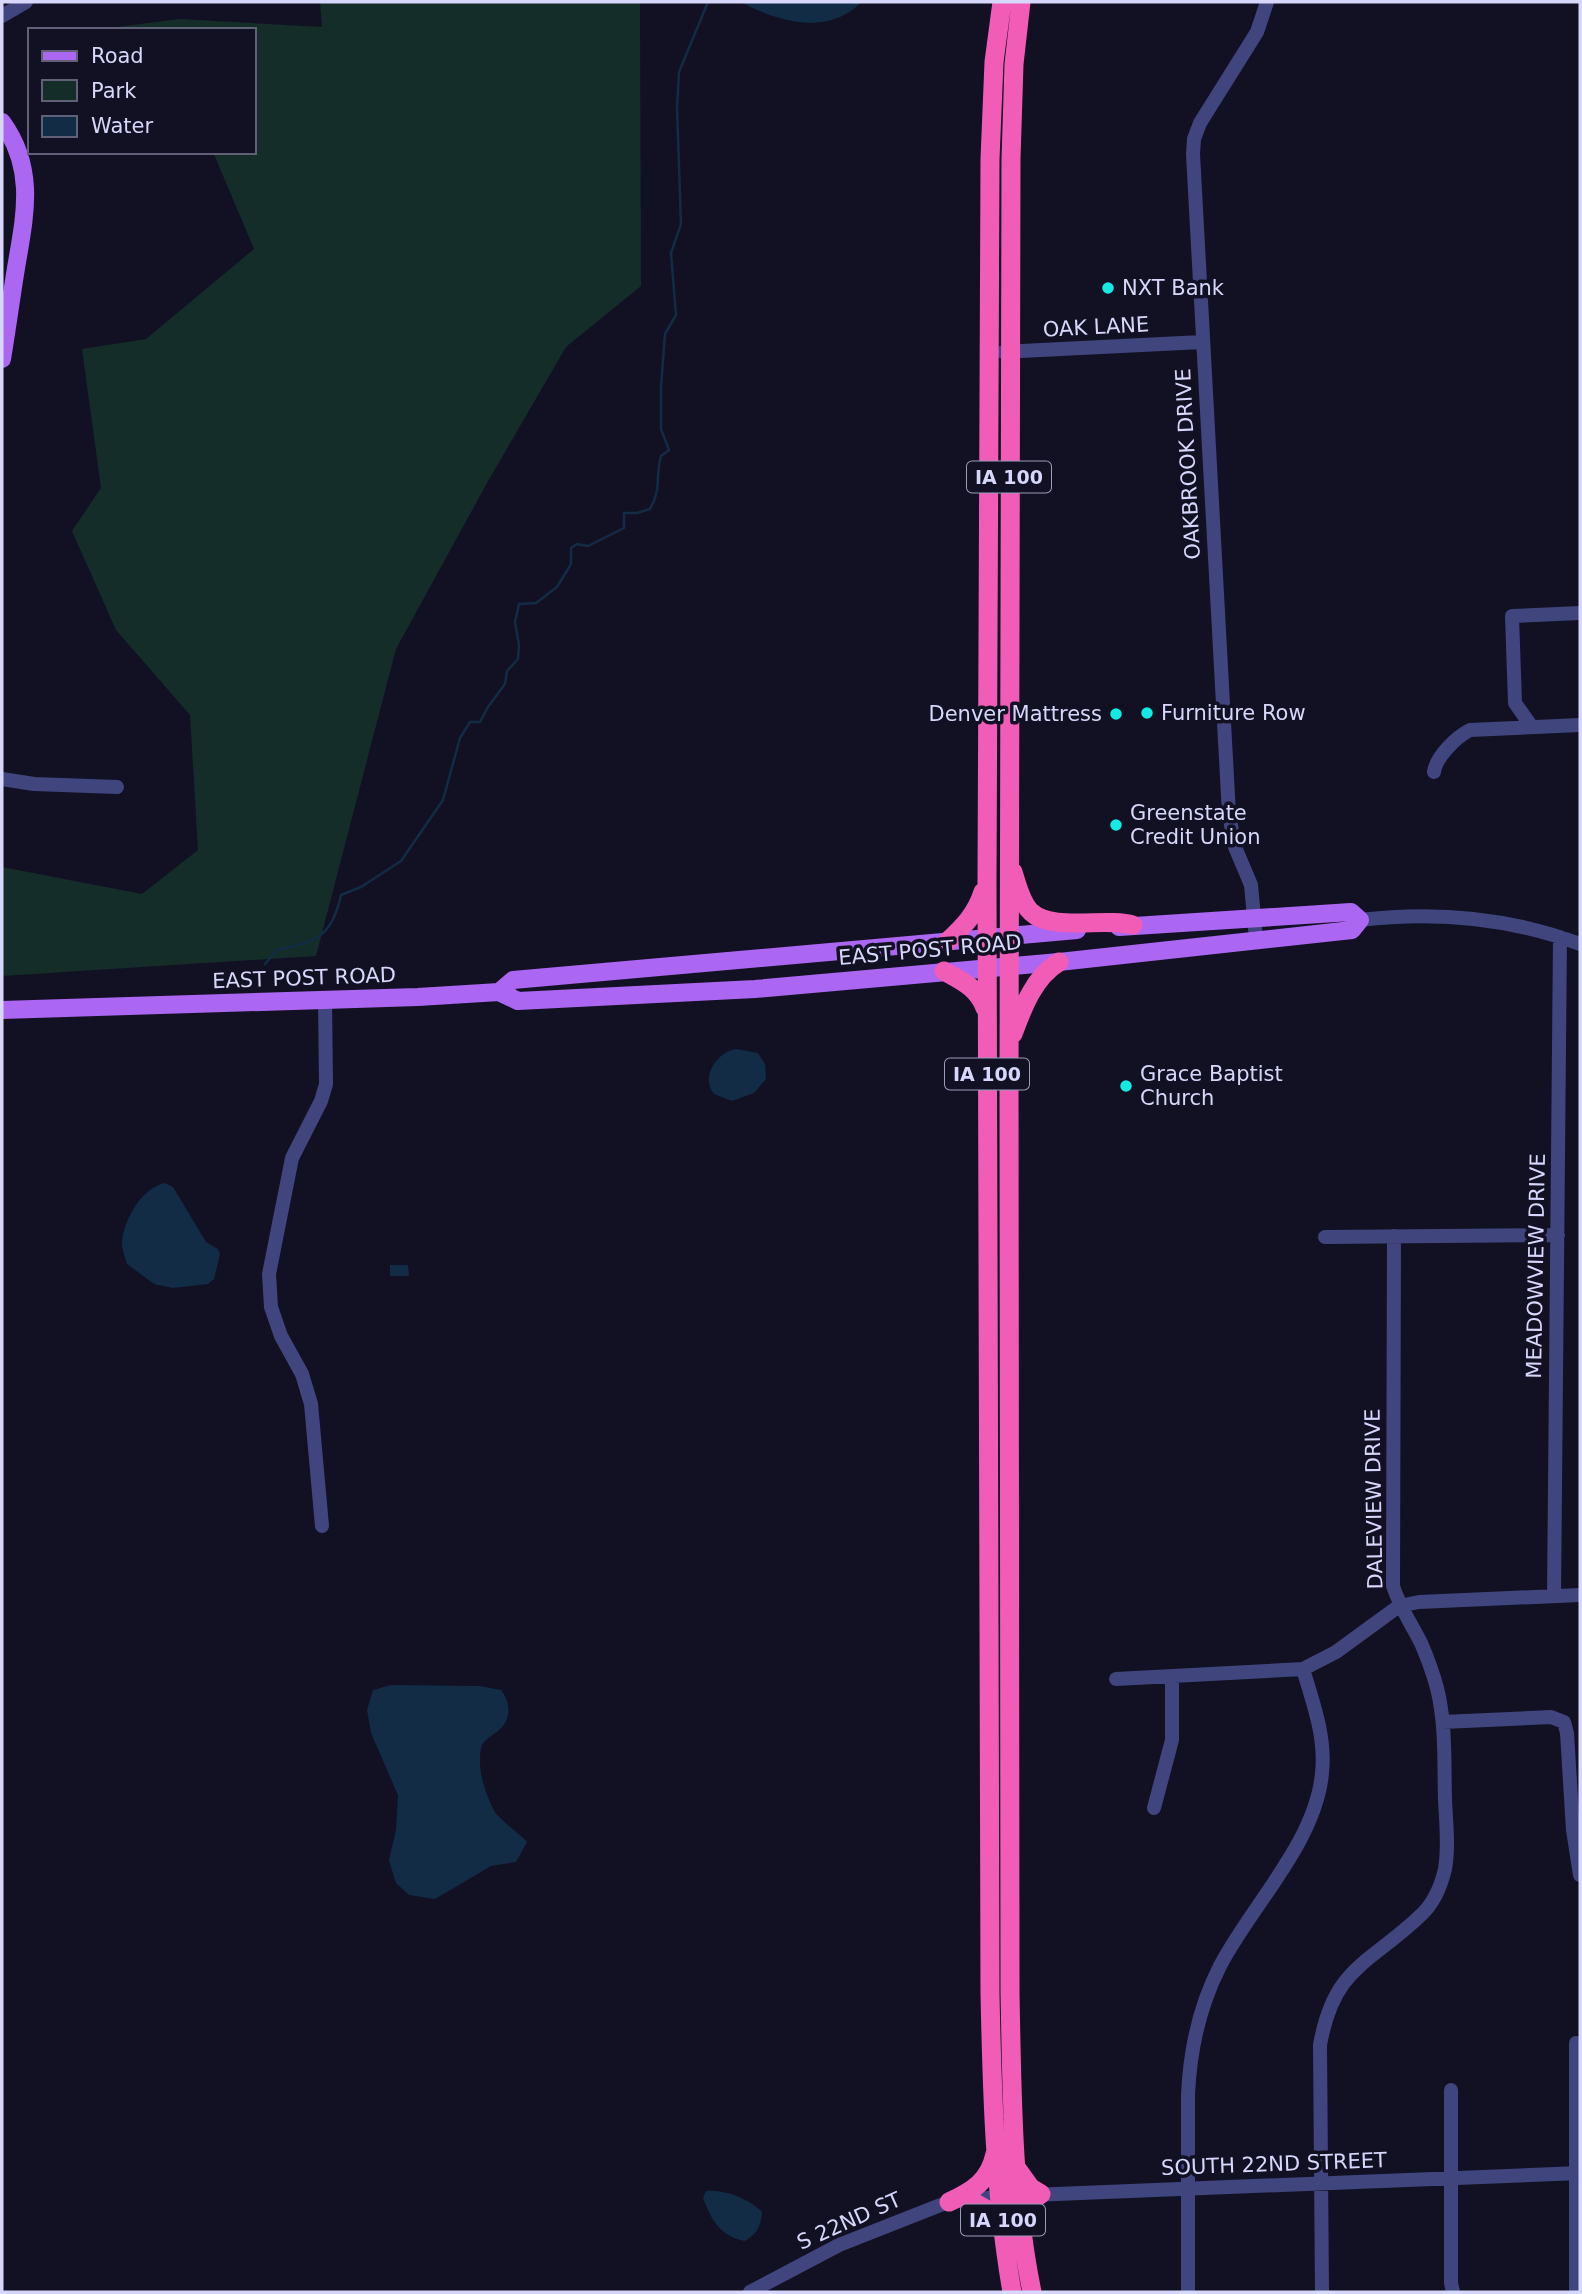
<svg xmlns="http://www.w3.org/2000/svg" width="1582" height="2294" viewBox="0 0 1582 2294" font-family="'DejaVu Sans',sans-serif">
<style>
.green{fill:#142d29}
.water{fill:#122c46}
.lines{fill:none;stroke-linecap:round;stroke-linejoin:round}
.stream{stroke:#122c46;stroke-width:2.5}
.minor{stroke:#40457e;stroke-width:14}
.major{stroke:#ac67f2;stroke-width:18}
.highway{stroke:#f15cb6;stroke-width:19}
.poi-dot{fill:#14eae3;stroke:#111123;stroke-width:2.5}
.labels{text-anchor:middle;stroke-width:7;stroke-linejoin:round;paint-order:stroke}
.shield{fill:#111123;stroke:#9c9cba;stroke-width:2}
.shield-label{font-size:19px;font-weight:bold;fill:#d7d7fb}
.poi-label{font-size:21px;fill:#d7d7fb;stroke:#111123;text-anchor:start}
.street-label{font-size:21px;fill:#d7d7fb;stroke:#111123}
</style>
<rect width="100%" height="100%" fill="#111123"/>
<path class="green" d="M320 2H640L641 286 566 347 487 483 396 649 316 956 2 976V867L142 894 198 850 190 715 116 630 72 531 101 488 82 349 146 339 254 249 213 152H254V30H92L180 19 322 27Z"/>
<path class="water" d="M741 2H862C857 6 851 12 844 15 812 32 770 18 741 2Z
M736 1049 758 1053 765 1064 766 1079 754 1093 732 1101 714 1094C700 1077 717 1052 736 1049Z
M165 1183 173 1187 206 1242 218 1249 220 1254 214 1279 208 1284 173 1288 154 1284 127 1264C125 1257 122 1250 122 1242 124 1220 141 1188 165 1183Z
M390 1265H408L409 1276H390Z
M391 1685 479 1686 501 1690C510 1701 512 1718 500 1729 493 1736 484 1738 481 1748 477 1770 485 1794 495 1812 500 1820 519 1833 527 1842L516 1862 491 1866 435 1899 409 1895 396 1883 389 1860 396 1830 398 1795 371 1733 367 1710 373 1690Z
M706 2191C724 2189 750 2199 762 2212 761 2226 757 2234 745 2241 720 2236 712 2221 703 2198Z"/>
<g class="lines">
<path class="stream" d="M265 964 277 950C316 942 332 937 341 895L361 887 401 861 443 800 460 738 470 722H480L488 707 505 684 507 671 518 659 519 645 515 622 519 604 536 603 557 587 571 564V548L577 544 588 546 624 528V513H637L650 509C662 489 655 477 661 456L669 450 661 429V387L665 334 676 315 671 253 681 224 677 108 679 72 708 2"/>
<path class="minor" d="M2 16 26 2
M1003 352 1202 342
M1532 727 1515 703 1512 616 1580 613
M1434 772C1436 757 1456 737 1470 730L1580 725
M2 779 34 784 117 787
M1360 920C1435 911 1510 918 1580 944
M1256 939 1251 885 1235 847 1229 814 1193 154 1194 139 1200 123 1257 32 1267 2
M1325 1237 1558 1235
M322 1526 311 1404 302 1374 281 1336 271 1307 269 1274 292 1158 321 1101 326 1084 325 999
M1554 1596 1560 937
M1116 1679 1303 1669 1336 1652 1399 1606 1419 1602 1580 1595
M1443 1722 1551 1717 1564 1722 1567 1733 1573 1830 1580 1875
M1154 1808 1172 1740V1676
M1451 2090V2283L1453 2292
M1032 2195 1580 2173
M750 2292 839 2245 938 2206 949 2202 1008 2196
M1188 2292V2095C1190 2049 1199 2007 1220 1966 1251 1906 1316 1842 1322 1773 1326 1737 1313 1703 1303 1669
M1322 2292 1320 2045C1334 1966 1370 1964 1421 1915 1434 1903 1441 1886 1445 1869 1449 1846 1446 1822 1445 1800 1444 1762 1446 1724 1437 1688 1433 1673 1427 1657 1421 1643 1411 1623 1400 1608 1393 1586L1394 1236
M1576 2292V2043"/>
<path class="major" d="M2 122C36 169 25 215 16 268 11 299 7 329 2 359
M499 992 513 980 1077 930
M2 1010 418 997 499 992 518 1001 755 989 1059 962 1352 930 1360 920 1351 912 1119 927"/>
<path class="highway" d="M1002 2 994 62 990 159 987 881 990 1994C992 2093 995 2195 1012 2292
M1021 2 1014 64 1011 159C1007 770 1010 1382 1010 1993 1012 2092 1012 2195 1032 2292
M1013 872C1017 884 1021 903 1031 912 1052 932 1106 917 1133 925
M947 942C964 926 976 914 983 892
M944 971C962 981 978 988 985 1008
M1013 1034C1023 1007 1034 977 1059 962
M1018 2170 1031 2188 1041 2194 1032 2201 1023 2221
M970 2200 991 2212 1004 2228
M949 2202C973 2191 989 2181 995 2154"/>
</g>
<g class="poi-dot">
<circle cx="1108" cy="288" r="7"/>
<circle cx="1147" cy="713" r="7"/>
<circle cx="1116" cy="714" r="7"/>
<circle cx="1116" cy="825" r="7"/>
<circle cx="1126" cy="1086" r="7"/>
</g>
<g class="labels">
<g class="shield">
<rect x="967" y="461.5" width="84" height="31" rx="5"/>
<rect x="945" y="1058.5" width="84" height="31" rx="5"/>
<rect x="961" y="2204.5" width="84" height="31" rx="5"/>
</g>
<g class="shield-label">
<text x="1009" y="484">IA 100</text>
<text x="987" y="1081">IA 100</text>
<text x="1003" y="2227">IA 100</text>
</g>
<g class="poi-label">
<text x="1122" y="295">NXT Bank</text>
<text x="1161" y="720">Furniture Row</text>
<text x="1102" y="721" text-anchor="end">Denver Mattress</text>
<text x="1130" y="820">Greenstate<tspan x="1130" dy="24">Credit Union</tspan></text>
<text x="1140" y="1081">Grace Baptist<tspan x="1140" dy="24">Church</tspan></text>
</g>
<g class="street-label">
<text transform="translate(1096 327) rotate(-3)" y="7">OAK LANE</text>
<text transform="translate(1188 464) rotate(-93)" y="7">OAKBROOK DRIVE</text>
<text transform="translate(930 950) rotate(-5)" y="7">EAST POST ROAD</text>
<text transform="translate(304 978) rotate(-2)" y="7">EAST POST ROAD</text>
<text transform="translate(1536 1266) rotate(-89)" y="7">MEADOWVIEW DRIVE</text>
<text transform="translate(1374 1499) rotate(-91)" y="7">DALEVIEW DRIVE</text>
<text transform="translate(1274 2164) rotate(-2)" y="7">SOUTH 22ND STREET</text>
<text transform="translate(849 2221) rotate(-24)" y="7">S 22ND ST</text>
</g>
</g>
<rect width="1582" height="2294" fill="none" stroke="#d7d7fb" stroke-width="7"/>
<rect x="28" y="28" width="228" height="126" fill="#111123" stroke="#606079" stroke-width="2"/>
<rect x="42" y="51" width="35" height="10" fill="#ac67f2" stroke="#606079" stroke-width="2"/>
<text x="91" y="63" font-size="21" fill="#d7d7fb">Road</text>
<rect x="42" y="80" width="35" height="21" fill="#142d29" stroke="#606079" stroke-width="2"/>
<text x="91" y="98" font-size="21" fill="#d7d7fb">Park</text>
<rect x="42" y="116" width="35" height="21" fill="#122c46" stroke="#606079" stroke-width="2"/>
<text x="91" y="133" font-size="21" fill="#d7d7fb">Water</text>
</svg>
